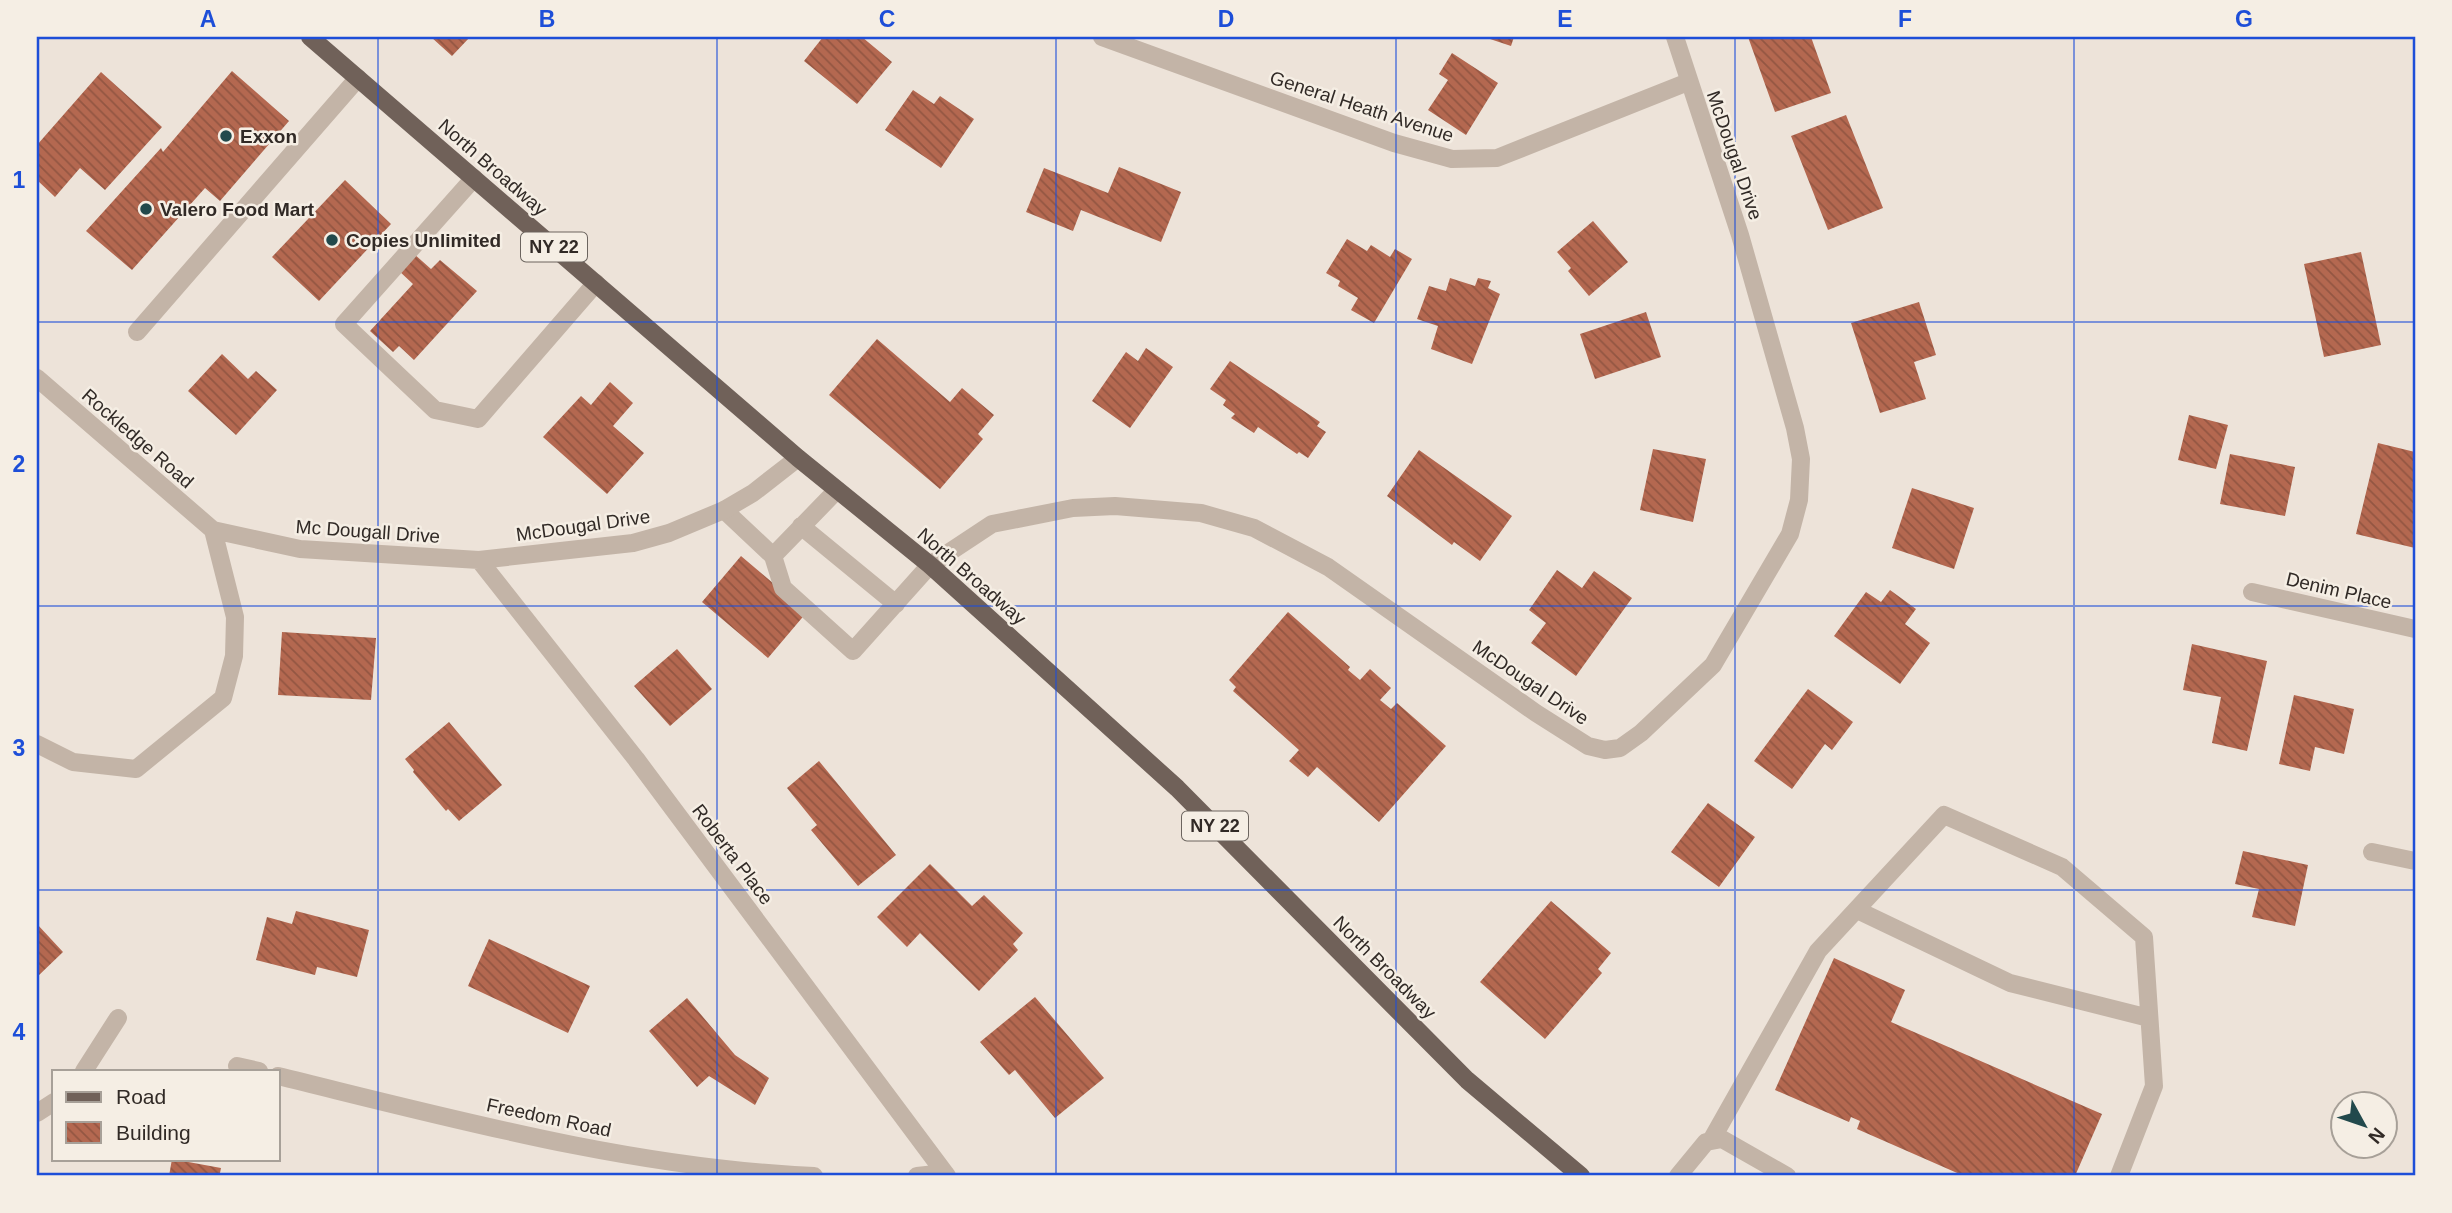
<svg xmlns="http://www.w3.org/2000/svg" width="2452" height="1213" viewBox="0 0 2452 1213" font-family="Helvetica,sans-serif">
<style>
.building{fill:url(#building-back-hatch)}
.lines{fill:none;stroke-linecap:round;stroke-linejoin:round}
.service{stroke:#c3b4a7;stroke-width:18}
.minor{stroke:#c3b4a7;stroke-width:18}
.primary{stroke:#706159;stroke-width:18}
.grid{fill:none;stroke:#1d4ed8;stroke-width:2;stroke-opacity:0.55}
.poi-dot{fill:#22494c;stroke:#f5eee4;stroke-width:2.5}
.labels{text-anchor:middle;stroke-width:5;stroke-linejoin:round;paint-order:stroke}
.shield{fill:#f5eee4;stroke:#6c655f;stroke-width:2}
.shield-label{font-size:18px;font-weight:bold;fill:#312a26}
.street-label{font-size:19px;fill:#312a26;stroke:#f5eee4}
.poi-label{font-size:19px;font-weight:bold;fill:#312a26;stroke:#f5eee4;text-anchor:start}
.neatline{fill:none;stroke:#1d4ed8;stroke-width:2.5}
.grid-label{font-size:23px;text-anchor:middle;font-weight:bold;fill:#1d4ed8}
</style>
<defs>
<pattern id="building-back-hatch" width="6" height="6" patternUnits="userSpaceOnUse" patternTransform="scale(1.75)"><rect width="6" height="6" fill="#b46850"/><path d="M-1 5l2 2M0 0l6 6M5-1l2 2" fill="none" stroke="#935642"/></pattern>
</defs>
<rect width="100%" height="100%" fill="#ede3d9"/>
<path class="building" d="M431 37H470L452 56Z
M823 37H862L892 62 857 104 804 61Z
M1484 37H1514L1511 46Z
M1748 37H1811L1831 93 1775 112Z
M1452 53 1498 83 1466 135 1428 110 1448 80 1439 74Z
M232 71 289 121 220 201 205 188 132 270 86 231 161 148 163 152Z
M101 72 162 127 105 190 80 168 55 197 37 180V145Z
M913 90 934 104 940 96 974 119 941 168 885 130Z
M1846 115 1883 208 1828 230 1791 136Z
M1119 167 1181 192 1161 242 1081 210 1073 231 1026 212 1044 168 1108 193Z
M345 180 391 224 319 301 272 257Z
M1593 221 1628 262 1589 296 1568 271 1571 268 1557 252Z
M1347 239 1367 251 1371 245 1390 257 1395 249 1412 259 1374 323 1351 310 1358 298 1338 286 1340 281 1326 273Z
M2361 252 2381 345 2324 357 2304 264Z
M413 253 431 269 440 260 477 291 414 360 399 346 393 352 370 331 413 284 398 270Z
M1450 278 1475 286 1478 278 1491 281 1488 288 1500 294 1472 364 1431 349 1438 326 1417 319 1429 286 1446 291Z
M1919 302 1936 355 1914 362 1926 399 1880 413 1851 323Z
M1646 312 1661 357 1595 379 1580 334Z
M877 339 950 402 962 388 994 415 978 434 983 439 940 489 829 395Z
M1146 348 1173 367 1130 428 1092 401 1126 352 1138 361Z
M222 354 248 379 256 371 277 390 236 435 188 391Z
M1230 361 1320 422 1317 426 1326 432 1308 458 1299 452 1297 454 1258 427 1254 433 1231 418 1235 414 1223 405 1226 400 1210 389Z
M610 382 633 403 613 426 644 453 607 494 543 437 581 396 591 405Z
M2189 415 2228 425 2216 469 2178 460Z
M2378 443 2415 452V548L2356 534Z
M1653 449 1706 459 1693 522 1640 510Z
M1419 450 1512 516 1480 561 1454 542 1452 545 1387 496Z
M2230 454 2295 467 2285 516 2220 504Z
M1912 488 1974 508 1954 569 1892 548Z
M741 556 807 612 768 658 702 602Z
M1557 570 1582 588 1594 571 1632 598 1576 676 1531 643 1546 623 1529 610Z
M1890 590 1916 609 1905 624 1930 643 1900 684 1834 636 1866 592 1881 602Z
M1288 612 1350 667 1348 670 1360 680 1370 669 1391 688 1380 700 1391 709 1397 703 1446 746 1379 822 1317 767 1308 777 1289 761 1299 750 1233 691 1236 687 1229 680Z
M282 632 376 638 371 700 278 695Z
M2192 644 2267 661 2247 751 2212 743 2221 697 2183 690Z
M677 649 712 689 670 726 634 686Z
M1808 689 1853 722 1832 750 1825 744 1792 789 1754 761Z
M2294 695 2354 709 2344 754 2315 747 2310 771 2279 764Z
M449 722 502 785 459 821 448 809 446 811 413 772 414 770 405 759Z
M819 761 896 855 858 886 811 830 817 825 787 788Z
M1708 803 1755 837 1719 887 1671 852Z
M2243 851 2308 865 2295 926 2252 917 2259 889 2235 884Z
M930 864 972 906 984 895 1023 933 1013 944 1018 950 979 991 920 933 907 947 877 917Z
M1551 901 1611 953 1598 969 1602 973 1545 1039 1480 982Z
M296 911 369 930 357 977 317 967 315 975 256 960 267 917 292 924Z
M37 924 63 952 37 977Z
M489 939 590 986 568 1033 468 986Z
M1834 958 1905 990 1891 1022 2102 1114 2075 1176H1964L1857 1129 1860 1121 1851 1117 1849 1122 1775 1090Z
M1035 997 1104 1078 1055 1118 1015 1070 1009 1075 980 1042Z
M687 998 735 1055 769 1078 755 1105 709 1076 697 1087 649 1031Z
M172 1159 221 1168 220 1173 228 1176H169Z"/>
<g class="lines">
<path class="service" d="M474 178 344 324 435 410 478 419 596 283
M724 510 773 556 783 588 853 651 930 565
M801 526 896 604
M773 556 837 490
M2372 852 2415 861
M1857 910 2010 983 2149 1018
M1712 1139 1818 951 1944 815 2062 867 2144 937 2154 1086 2119 1176
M1678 1176 1706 1142 1722 1139 1787 1176"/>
<path class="minor" d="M1102 37 1394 143 1452 159 1497 158 1688 82
M137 332 358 78
M37 378 213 530 300 549 479 560 633 543 669 533 724 510 753 493 798 458
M479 560 636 759 947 1176
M930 565 992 524 1073 508 1115 506 1201 513 1254 528 1328 567 1536 713 1588 746 1605 750 1620 748 1641 733 1713 665 1790 534 1799 500 1801 459 1795 428 1740 235 1675 37
M2252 592 2415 629
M37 744 73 762 136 769 223 698 234 656 235 617 213 530
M237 1066 259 1071
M84 1071 118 1018
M278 1076C454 1119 633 1168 814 1176
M37 1113 54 1102
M917 1176 945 1173"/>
<path class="primary" d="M310 37 798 458 930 565 1177 788 1467 1080 1581 1176"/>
</g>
<path class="grid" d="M378 37V1176M717 37V1176M1056 37V1176M1396 37V1176M1735 37V1176M2074 37V1176M37 322H2415M37 606H2415M37 890H2415"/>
<g class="poi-dot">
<circle cx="226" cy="136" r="7"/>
<circle cx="146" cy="209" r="7"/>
<circle cx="332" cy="240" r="7"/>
</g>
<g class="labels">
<g class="shield">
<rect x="521" y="232.5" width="66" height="29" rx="5"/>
<rect x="1182" y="811.5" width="66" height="29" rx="5"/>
</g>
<g class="shield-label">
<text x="554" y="253">NY 22</text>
<text x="1215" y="832">NY 22</text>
</g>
<g class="street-label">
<text transform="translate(1362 106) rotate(18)" y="7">General Heath Avenue</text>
<text transform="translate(1735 155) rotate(71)" y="7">McDougal Drive</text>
<text transform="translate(493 167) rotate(41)" y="7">North Broadway</text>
<text transform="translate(138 438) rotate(41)" y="7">Rockledge Road</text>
<text transform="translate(583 525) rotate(-8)" y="7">McDougal Drive</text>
<text transform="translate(368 531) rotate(4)" y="7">Mc Dougall Drive</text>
<text transform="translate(972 576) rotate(41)" y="7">North Broadway</text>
<text transform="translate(2339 590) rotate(13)" y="7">Denim Place</text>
<text transform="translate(1531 682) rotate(34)" y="7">McDougal Drive</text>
<text transform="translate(733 854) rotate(53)" y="7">Roberta Place</text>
<text transform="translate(1385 967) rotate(45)" y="7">North Broadway</text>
<text transform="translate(549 1117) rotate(12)" y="7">Freedom Road</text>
</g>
<g class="poi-label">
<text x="240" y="143">Exxon</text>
<text x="160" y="216">Valero Food Mart</text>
<text x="346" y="247">Copies Unlimited</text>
</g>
</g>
<rect width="2452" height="1213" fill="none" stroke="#f5eee4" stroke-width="77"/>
<rect x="52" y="1070" width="228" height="91" fill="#f5eee4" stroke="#a7a098" stroke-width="2"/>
<rect x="66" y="1092" width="35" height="10" fill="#706159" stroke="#a7a098" stroke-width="2"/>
<text x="116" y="1104" font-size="21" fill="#312a26">Road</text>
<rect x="66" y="1122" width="35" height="21" fill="url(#building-back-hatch)" stroke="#a7a098" stroke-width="2"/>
<text x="116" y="1140" font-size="21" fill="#312a26">Building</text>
<g transform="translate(2364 1125) rotate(130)"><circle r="33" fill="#f5eee4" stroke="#a7a098" stroke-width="2"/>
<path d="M0-5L12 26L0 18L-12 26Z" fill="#22494c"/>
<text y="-10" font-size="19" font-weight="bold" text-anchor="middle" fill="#312a26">N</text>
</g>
<rect x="38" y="38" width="2376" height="1136" class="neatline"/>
<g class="grid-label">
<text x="208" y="27">A</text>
<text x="547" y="27">B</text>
<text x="887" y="27">C</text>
<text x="1226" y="27">D</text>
<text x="1565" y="27">E</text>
<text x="1905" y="27">F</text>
<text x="2244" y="27">G</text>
<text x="19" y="188">1</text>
<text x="19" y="472">2</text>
<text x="19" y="756">3</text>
<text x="19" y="1040">4</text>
</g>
</svg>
